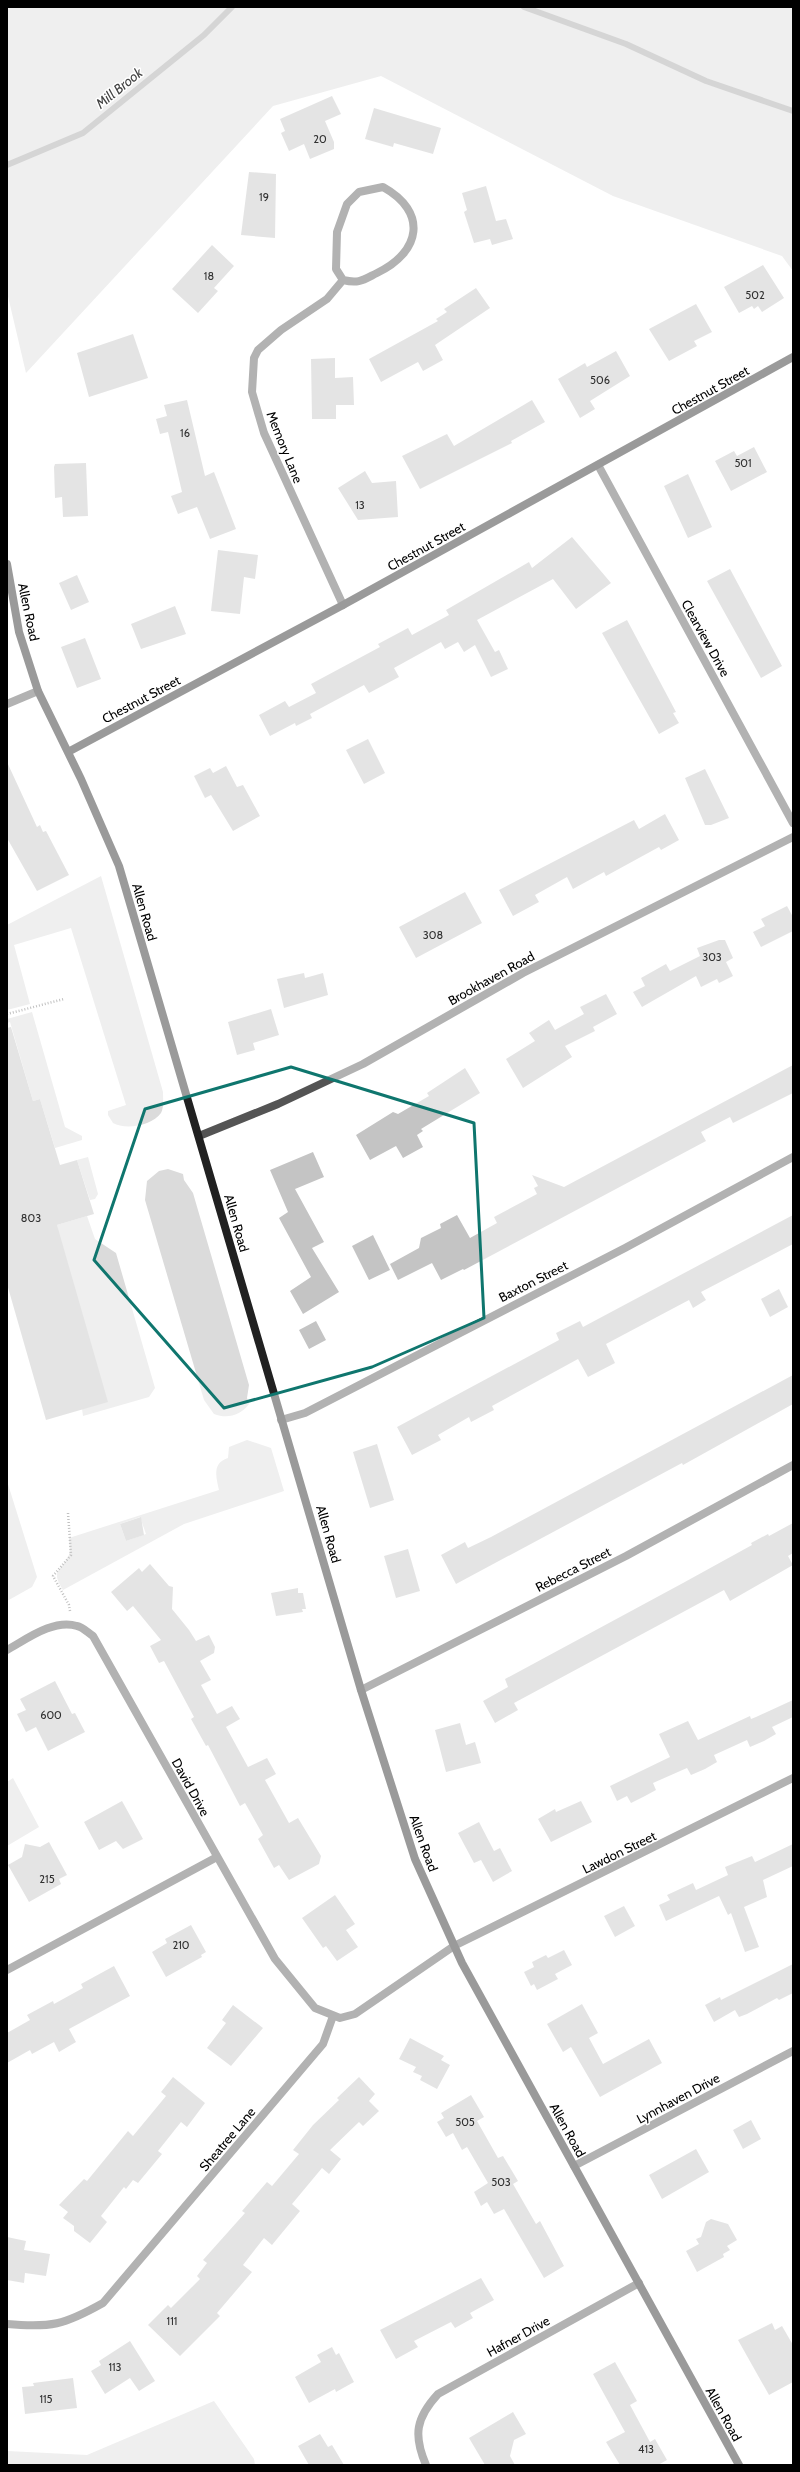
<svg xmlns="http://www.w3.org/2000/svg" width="800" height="2472" viewBox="0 0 800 2472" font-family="Cabin,sans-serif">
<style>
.green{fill:#dbdbdb;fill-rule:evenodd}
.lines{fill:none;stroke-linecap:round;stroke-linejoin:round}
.stream{stroke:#a2a2a2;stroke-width:6}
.building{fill:#c4c4c4}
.path{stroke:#767676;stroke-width:2.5;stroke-dasharray:1 2;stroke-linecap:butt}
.street{stroke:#545454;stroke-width:8}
.secondary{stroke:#212121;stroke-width:8}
.marked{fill:none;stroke:#0f766e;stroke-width:3;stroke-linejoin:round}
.labels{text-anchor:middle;stroke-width:3;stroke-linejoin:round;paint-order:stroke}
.number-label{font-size:11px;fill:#313131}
.street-label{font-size:13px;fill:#000;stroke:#fff}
.water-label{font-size:14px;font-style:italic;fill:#434343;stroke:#fff}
</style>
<rect width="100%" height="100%" fill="#fff"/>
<path class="green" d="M7 7H793V271L782 256 613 196 381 76 273 106 26 373 7 292Z
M101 876 163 1092C163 1098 164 1108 161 1113 152 1126 125 1130 113 1123L108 1115V1111L126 1105 71 928 14 945 30 1004 7 1010V925Z
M32 1012 65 1127 82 1136V1140L55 1148 40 1099 33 1101 10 1022 7 1023V1019Z
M88 1157 98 1194 95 1199 90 1200 77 1160Z
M168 1169 183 1174 184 1180 193 1193 249 1385 247 1398 249 1404C240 1416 227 1419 214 1414L204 1400 145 1200 147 1181 159 1171Z
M87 1216 95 1239 116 1253 155 1388 149 1397 83 1416 57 1225Z
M247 1440 271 1448 284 1491 184 1524 63 1590C51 1571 59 1573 68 1557 71 1552 69 1544 69 1538L219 1490C216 1477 212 1463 228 1458L229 1447ZM140 1517 146 1534 126 1541 120 1524Z
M7 1481 37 1577 32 1587 7 1601Z
M13 1778 39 1827 7 1846V1782Z
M214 2401 254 2459 255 2465H7V2451L87 2455Z"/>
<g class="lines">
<path class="stream" d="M524 7 626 44 706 81 793 111
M7 165 83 133 204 35 232 7"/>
</g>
<path class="building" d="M332 96 341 114 325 121 334 142V149L310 159 304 144 289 151 281 133 285 131 280 119Z
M374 108 441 128 433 154 394 143 393 147 365 139Z
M249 172 276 174 275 238 241 235Z
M486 186 496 221 506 219 513 239 492 245 490 239 474 243 464 212 467 210 462 193Z
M212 245 234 266 214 288 218 291 198 313 172 289Z
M763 265 784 298 762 312 758 306 754 309 752 306 739 313 724 287Z
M476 288 490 308 435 345 443 360 423 371 418 362 381 382 369 359 438 321 436 319 447 312 444 309Z
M696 304 712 332 694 341 697 346 669 361 649 329Z
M133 334 148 378 89 397 77 353Z
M616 351 630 376 590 401 595 409 580 418 558 379 585 363 587 367Z
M335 358V378L353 377 354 405H336V419H312L311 359Z
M187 400 205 476 214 472 236 529 210 539 197 507 178 514 171 496 182 492 168 432 160 434 156 419 167 416 164 405Z
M532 400 545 422 511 441 512 443 420 489 402 456 447 434 454 446Z
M754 447 767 472 731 491 715 461 734 451 737 456Z
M86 463 88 516 63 517 62 497 55 498 54 467 55 464Z
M365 471 372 483 396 481 398 517 358 520 338 488Z
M688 474 712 527 688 538 664 486Z
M572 537 611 583 576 609 553 579 477 620 495 652 499 650 508 669 491 677 475 645 464 652 458 642 445 649 441 642 394 668 399 677 369 693 364 685 310 714 312 718 296 726 295 723 270 736 259 715 285 701 289 707 316 693 311 684 380 647 378 644 408 628 412 635 449 615 446 610 529 562 532 568Z
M218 550 258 555 255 579 244 577 240 614 211 611Z
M730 569 782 666 761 678 707 581Z
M77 575 89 602 71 610 59 583Z
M175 606 186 634 141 649 131 624Z
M627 620 676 712 673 713 679 723 659 734 602 633Z
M85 638 101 679 77 688 61 647Z
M368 739 385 773 364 784 346 750Z
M7 762 37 827 40 825 43 832 46 831 69 875 37 891 7 838Z
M226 766 237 787 243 785 260 816 233 831 211 795 205 798 194 776 210 768 213 773Z
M705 769 729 818 711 825H705L685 778Z
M665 814 679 840 661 850 659 847 606 876 604 872 573 889 567 877 535 895 539 902 513 916 499 890 634 820 639 829Z
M465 892 482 923 416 958 399 927Z
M787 906 793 917V931L761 947 753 932 765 926 761 919Z
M719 940H725L733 958 726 962 733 976 719 983 717 979 701 987 696 976 642 1007 633 992 645 986 641 978 666 964 670 971 700 956 697 948Z
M304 973 305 978 323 973 328 995 284 1008 277 979Z
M606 994 617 1014 593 1027 595 1031 565 1046 572 1057 523 1088 506 1059 535 1041 529 1033 549 1020 555 1030 584 1014 580 1007Z
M271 1009 279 1035 253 1043 255 1050 237 1055 228 1022Z
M11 1027 33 1101 40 1099 60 1165 77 1160 94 1214 57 1225 108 1402 46 1420 7 1284V1028Z
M793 1065V1093L733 1123 730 1117 701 1132 706 1141 464 1270 463 1269 441 1280 432 1263 398 1280 390 1264 419 1248 421 1238 441 1228 440 1224 457 1215 470 1238 497 1223 494 1217 537 1194 534 1188 538 1186 532 1175 564 1187Z
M465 1068 480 1093 421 1129 423 1131 417 1135 423 1147 403 1158 396 1146 370 1160 356 1135 393 1112 398 1114 429 1096 427 1093Z
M313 1152 324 1177 295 1189 324 1242 312 1248 339 1292 303 1314 290 1291 311 1277 279 1218 288 1212 270 1170Z
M793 1215V1244L701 1292 706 1300 693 1308 689 1300 606 1344 615 1363 588 1377 578 1359 492 1406 494 1410 471 1422 469 1417 438 1435 441 1440 412 1455 397 1427 559 1340 556 1333 580 1321 583 1327Z
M373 1235 390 1270 369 1280 352 1246Z
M779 1289 788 1307 770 1317 761 1299Z
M316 1321 326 1340 309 1349 299 1330Z
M793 1375V1404L683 1465 682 1463 456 1584 441 1555 465 1542 468 1548 491 1537Z
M377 1444 394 1500 370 1508 353 1452Z
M141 1517 144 1535 126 1541 120 1524Z
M793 1523V1553L788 1556 793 1565 730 1601 724 1590 514 1703 518 1710 495 1723 483 1701 508 1687 505 1679 683 1583 752 1545 751 1543 768 1534 769 1536Z
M408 1549 420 1591 396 1598 384 1556Z
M150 1564 169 1586 173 1587 172 1609 189 1630 196 1641 209 1635 215 1647 214 1653 200 1661 211 1680 201 1685 217 1714 232 1706 240 1719 226 1727 248 1767 267 1758 276 1774 265 1780 289 1823 298 1818 321 1856 319 1864 289 1880 279 1865 274 1868 258 1839 263 1835 245 1803 240 1806 208 1745 206 1746 191 1719 194 1717 164 1661 159 1663 150 1646 161 1640 133 1606 127 1611 111 1592 139 1568 142 1572Z
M298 1588V1593H303L306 1609H302L303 1612 276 1616 271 1593Z
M55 1681 72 1714 75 1713 85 1732 48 1751 36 1727 26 1732 17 1714 26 1710 20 1699Z
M793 1700V1717L772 1727 776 1734 764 1741 750 1747 747 1740 714 1755 717 1762 705 1769 691 1775 687 1768 653 1783 656 1790 645 1796 631 1803 627 1796 617 1801 610 1786 670 1757 659 1734 688 1721 698 1740 750 1716 751 1719 756 1717Z
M460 1723 466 1745 475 1742 481 1763 446 1772 435 1730Z
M122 1801 143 1839 123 1849 116 1841 99 1850 84 1822Z
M581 1801 592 1822 551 1842 538 1819 555 1809 556 1812Z
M479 1822 494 1851 500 1848 512 1871 493 1882 481 1860 474 1863 458 1833Z
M49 1842 67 1875 59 1879 61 1884 29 1902 8 1865 22 1857 25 1844 40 1847Z
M793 1844V1866L763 1880 767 1897 744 1907 759 1947 745 1952 731 1913 728 1915 719 1896 666 1921 659 1905 670 1900 667 1895 693 1883 696 1890 728 1875 725 1867 752 1856 755 1862Z
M335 1895 355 1924 346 1930 358 1947 337 1961 326 1946 323 1948 302 1918Z
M624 1906 635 1926 615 1937 604 1916Z
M191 1925 206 1952 201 1955 202 1957 166 1977 152 1952 167 1943 165 1939Z
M564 1950 572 1965 555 1974 558 1979 537 1990 534 1984 531 1986 524 1972 534 1967 532 1962 546 1955 548 1958Z
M793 1964V1993L779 2000 777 1998 747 2014 739 2017 735 2010 714 2022 705 2005 720 1997 721 2000Z
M114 1966 130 1996 69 2029 76 2042 59 2052 54 2042 32 2054 30 2050 7 2063V2033L30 2020 27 2015 53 2001 54 2004 83 1988 81 1984Z
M582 2004 598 2033 589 2038 603 2064 649 2039 662 2063 600 2097 571 2047 563 2052 547 2024Z
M233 2005 263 2028 231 2066 207 2048 226 2023 222 2020Z
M410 2038 444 2056 441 2060 450 2065 437 2089 420 2080 422 2076 413 2072 416 2067 399 2059Z
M173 2077 205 2103 187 2127 181 2122 158 2151 162 2154 138 2183 133 2180 126 2189 124 2187 101 2216 107 2222 90 2243 74 2231V2226L63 2218 68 2212 59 2205 84 2179 87 2181 128 2131 133 2136 166 2096 161 2092Z
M359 2077 375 2094 369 2101 379 2111 363 2126 359 2122 330 2150 341 2159 329 2174 322 2168 292 2204 300 2211 272 2245 264 2238 243 2265 252 2272 217 2313 220 2316 180 2356 148 2325 168 2305 171 2308 200 2279 197 2276 207 2263 203 2260 245 2213 242 2211 267 2182 272 2186 299 2154 293 2150 313 2125 339 2100 337 2098Z
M471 2095 484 2117 477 2121 498 2158 503 2156 518 2181 513 2184 536 2224 540 2221 564 2266 544 2278 504 2209 494 2214 487 2202 481 2206 474 2192 488 2183 467 2147 462 2150 453 2133 446 2137 437 2122 444 2118 441 2113Z
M751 2120 761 2139 743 2149 733 2130Z
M696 2149 709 2172 662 2199 649 2175Z
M711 2219 728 2224 737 2240 727 2246 730 2250 723 2254 724 2257 697 2272 686 2251 699 2244 696 2239 701 2237 706 2222Z
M7 2237 26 2241 24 2250 50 2254 46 2276 25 2273 24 2283 7 2280Z
M481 2278 494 2300 470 2313 473 2318 455 2328 451 2322 414 2341 418 2347 396 2359 380 2330Z
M772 2323 775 2330 782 2326 793 2345V2382L769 2395 738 2340Z
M130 2341 155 2381 139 2391 130 2378 105 2394 91 2371 101 2365 99 2361Z
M332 2347 336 2355 339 2353 354 2382 336 2392 335 2389 309 2403 295 2377 321 2362 317 2355Z
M615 2362 637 2401 630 2405 650 2442 655 2439 667 2460 658 2465H620L606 2442 625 2432 593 2374Z
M73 2378 77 2408 25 2414 22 2387 34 2386 33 2383Z
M513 2412 526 2434 514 2440 510 2456 515 2465H485L469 2438Z
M320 2434 328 2447 332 2445 344 2465H309L298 2446Z"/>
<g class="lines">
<path class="path" d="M7 1014 64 999
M68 1513 71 1555 53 1576 69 1605 70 1611"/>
<path class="street" d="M383 187C428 212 421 252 377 273 363 280 359 284 343 280L336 269 337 232 347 204 359 192Z
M343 280 327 299 281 330 258 350 254 358 252 392 264 433 343 605
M598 465 793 823
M7 704 38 691
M199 1136 278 1104 363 1064 523 973 793 837
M281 1420 305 1413 625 1248 793 1157
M7 1650C27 1639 53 1619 77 1626 83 1627 88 1633 93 1636L275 1959 315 2008 340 2018 355 2014 454 1946 793 1778
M361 1690 626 1556 793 1465
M7 1970 217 1857
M574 2166 793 2051
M7 2324C51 2328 64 2325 103 2303L323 2044 333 2016
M426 2465C413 2435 416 2418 438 2394L639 2283"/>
<path class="secondary" d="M7 564 19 632 38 691 81 779 119 866 361 1690 415 1859 462 1963 739 2465
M68 752 343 605 793 357"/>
</g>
<path d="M0 0H800V2472H0ZM291 1067 474 1123 484 1318 372 1367 224 1408 94 1260 145 1109Z" fill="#fff" fill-opacity=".55" fill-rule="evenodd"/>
<path class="marked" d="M291 1067 474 1123 484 1318 372 1367 224 1408 94 1260 145 1109Z"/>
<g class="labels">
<g class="number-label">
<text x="320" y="143">20</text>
<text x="264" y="201">19</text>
<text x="209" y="280">18</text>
<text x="755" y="299">502</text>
<text x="600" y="384">506</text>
<text x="185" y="437">16</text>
<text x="743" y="467">501</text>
<text x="360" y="509">13</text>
<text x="433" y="939">308</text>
<text x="712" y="961">303</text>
<text x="31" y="1222">803</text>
<text x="51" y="1719">600</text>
<text x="47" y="1883">215</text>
<text x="181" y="1949">210</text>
<text x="465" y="2126">505</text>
<text x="501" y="2186">503</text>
<text x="172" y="2325">111</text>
<text x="115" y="2371">113</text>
<text x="46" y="2403">115</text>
<text x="646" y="2453">413</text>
</g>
<g class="street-label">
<text transform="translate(710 390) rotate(-29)" y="5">Chestnut Street</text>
<text transform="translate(285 447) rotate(68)" y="5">Memory Lane</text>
<text transform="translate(426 546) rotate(-29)" y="5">Chestnut Street</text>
<text transform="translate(29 612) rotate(78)" y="5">Allen Road</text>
<text transform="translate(706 638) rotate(61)" y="5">Clearview Drive</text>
<text transform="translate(141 699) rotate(-28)" y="5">Chestnut Street</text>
<text transform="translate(145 912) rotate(74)" y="5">Allen Road</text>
<text transform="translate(491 978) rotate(-29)" y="5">Brookhaven Road</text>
<text transform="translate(237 1223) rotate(74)" y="5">Allen Road</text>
<text transform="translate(533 1281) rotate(-27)" y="5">Baxton Street</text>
<text transform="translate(329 1534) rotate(74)" y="5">Allen Road</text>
<text transform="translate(573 1569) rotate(-27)" y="5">Rebecca Street</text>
<text transform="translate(191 1787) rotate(61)" y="5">David Drive</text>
<text transform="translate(424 1843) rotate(70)" y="5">Allen Road</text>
<text transform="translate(619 1852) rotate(-26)" y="5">Lawdon Street</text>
<text transform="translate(678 2098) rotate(-28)" y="5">Lynnhaven Drive</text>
<text transform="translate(568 2130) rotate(61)" y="5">Allen Road</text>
<text transform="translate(227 2139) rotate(-50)" y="5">Sheatree Lane</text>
<text transform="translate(518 2336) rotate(-29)" y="5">Hafner Drive</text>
<text transform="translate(724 2414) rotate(61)" y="5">Allen Road</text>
</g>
<g class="water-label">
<text transform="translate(119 88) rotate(-39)" y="5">Mill Brook</text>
</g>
</g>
<rect width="800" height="2472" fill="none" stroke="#000000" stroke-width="16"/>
</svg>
